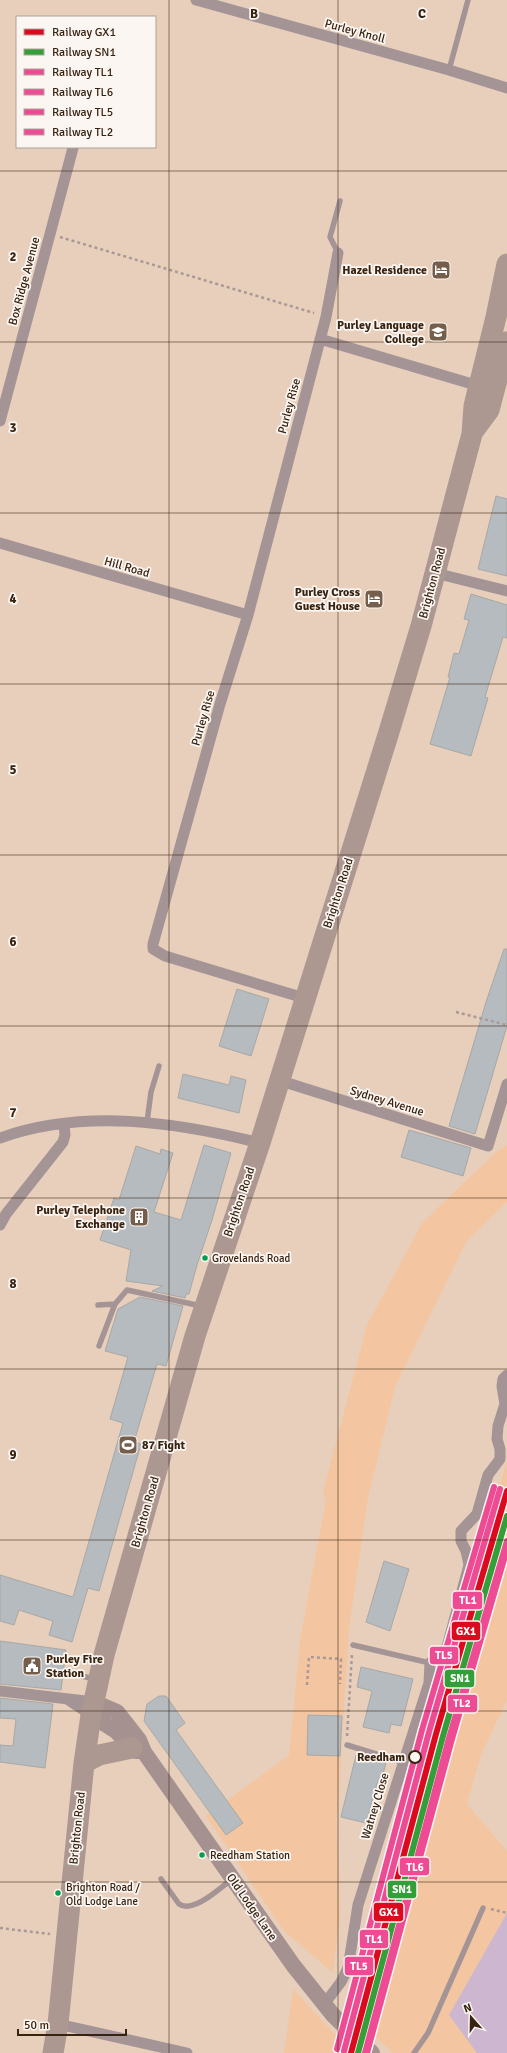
<svg xmlns="http://www.w3.org/2000/svg" width="507" height="2053" viewBox="0 0 507 2053" font-family="Signika,sans-serif">
<style>
.built{fill:#f3c6a1}
.green{fill:#cdb6cf}
.building{fill:#b5bbbe;stroke:#a7a8a7}
.lines{fill:none;stroke-linecap:round;stroke-linejoin:round}
.path{stroke:#a99996;stroke-width:2.5;stroke-dasharray:3 3;stroke-linecap:butt}
.lane{stroke:#a49495;stroke-width:5.5}
.street{stroke:#a49495;stroke-width:11}
.secondary{stroke:#a59290;stroke-width:16}
.highway{stroke:#ac9791;stroke-width:21}
.rail-1-casing{stroke:#fcf6f2;stroke-width:9}
.rail-2-casing{stroke:#fcf6f2;stroke-width:9}
.rail-3-casing{stroke:#fcf6f2;stroke-width:9}
.rail-4-casing{stroke:#fcf6f2;stroke-width:9}
.rail-5-casing{stroke:#fcf6f2;stroke-width:9}
.rail-6-casing{stroke:#fcf6f2;stroke-width:9}
.rail-1{stroke:#dc0a1e;stroke-width:6}
.rail-2{stroke:#349f39;stroke-width:6}
.rail-3{stroke:#ee4b95;stroke-width:6}
.rail-4{stroke:#ee4b95;stroke-width:6}
.rail-5{stroke:#ee4b95;stroke-width:6}
.rail-6{stroke:#ee4b95;stroke-width:6}
.grid{fill:none;stroke:#382311;stroke-width:1;stroke-opacity:0.55}
.bus-dot{fill:#039f4e;stroke:#fcf6f2;stroke-width:1.5}
.stop-dot{fill:#fcf6f2;stroke:#382311;stroke-width:2}
.labels{text-anchor:middle;stroke-width:3.5;stroke-linejoin:round;paint-order:stroke}
.bus-label{font-size:11px;fill:#382311;stroke:#fcf6f2;text-anchor:start}
.street-label{font-size:12px;fill:#382311;stroke:#fcf6f2}
.poi-label{font-size:12px;font-weight:bold;fill:#382311;stroke:#fcf6f2;text-anchor:end}
.stop-label{font-size:12px;font-weight:bold;fill:#382311;stroke:#fcf6f2;text-anchor:end}
.grid-label{font-size:13px;text-anchor:middle;font-weight:bold;fill:#382311;stroke:#fcf6f2;stroke-width:3.5;stroke-linejoin:round;paint-order:stroke}
.line-badge{stroke:#fcf6f2;stroke-width:1.5}
.badge-label{font-size:11px;text-anchor:middle;font-weight:bold;fill:#fff}
</style>
<rect width="100%" height="100%" fill="#e7cfbb"/>
<path class="built" d="M507 1145V1202L466 1242 395 1387 368 1498 349 1629 337 1823 340 1916 333 1973 284 1931 206 1816 289 1755 300 1640 326 1500 323 1492 367 1325 422 1223 496 1152Z
M507 1460V1700L481 1755 467 1804 507 1851V2053H393L353 2017 350 1984 370 1937Z
M293 1989 352 2053H284Z"/>
<path class="green" d="M507 1913V2053H477L449 2015Z"/>
<path class="building" d="M496 496 507 499V576L478 569Z
M471 594 507 605V638L503 637 485 697 488 698 471 756 430 744 450 677H448L454 653 459 654 469 620 464 619Z
M504 949H507V1026L475 1134 449 1126 486 1002Z
M237 989 269 999 251 1056 219 1046Z
M183 1074 229 1085 231 1076 246 1080 239 1113 178 1098Z
M409 1130 471 1148 463 1176 401 1157Z
M204 1145 231 1153 212 1220 197 1265 189 1294H186L185 1298 152 1291 163 1286 126 1281 131 1250 100 1240 114 1198 119 1200 136 1146 160 1154 161 1149 173 1153 154 1212 181 1220Z
M140 1297 183 1306 166 1366 157 1364 134 1442 141 1444 99 1591 88 1588 72 1642 49 1635 53 1621 19 1610 14 1625 0 1621V1575L73 1597 123 1423 110 1419 128 1357 105 1351 118 1309Z
M384 1561 409 1569 390 1631 366 1622Z
M0 1641 66 1650 61 1690 0 1684Z
M361 1667 413 1679 401 1726 391 1724 389 1733 363 1727 372 1691 357 1687Z
M159 1696H166L185 1723 176 1730 243 1823 226 1835 144 1721 147 1704Z
M0 1698 53 1704 45 1768 0 1762V1745L13 1746 16 1719 0 1718Z
M308 1715 342 1716 340 1756 307 1755Z
M356 1755 386 1763 381 1781 378 1780 366 1823 341 1817Z"/>
<g class="lines">
<path class="path" d="M60 237 314 313
M456 1012 507 1025
M307 1685 309 1657 341 1659 340 1684
M347 1736 352 1654
M491 1909 507 1913
M0 1928 50 1934"/>
<path class="lane" d="M449 70 468 0
M338 253 330 237 340 201
M147 1122 151 1092 159 1066
M98 1305 115 1304 127 1290 201 1306
M99 1346 115 1304
M353 1645 430 1663
M68 1673 95 1679
M347 1745 402 1762
M161 1879 179 1904C193 1914 220 1888 232 1879
M414 2053 428 2033 483 1908"/>
<path class="street" d="M196 0 449 70 507 88
M320 339 479 386
M0 421 73 148
M0 543 248 615
M435 573 507 591
M304 998 165 956 153 949V944L220 704 248 615 326 317 338 253
M278 1080 488 1146 507 1084
M0 1138C83 1108 176 1122 260 1143
M0 1225 6 1214 63 1142 65 1135 64 1124
M0 1691 94 1702
M67 1699 91 1715
M325 2003 341 1982 348 1968 358 1905 429 1683 430 1663 447 1647 469 1565 466 1551 461 1541V1531L477 1514 488 1475 500 1459V1449L497 1439 498 1426 505 1404 502 1386 503 1379 507 1375
M58 2024 187 2053"/>
<path class="secondary" d="M94 1702 117 1712 139 1740 144 1752 293 1965 333 2015 372 2053
M91 1715 116 1731 136 1751H140"/>
<path class="highway" d="M472 433 489 410 507 342
M84 1763 99 1755 132 1748
M53 2053 58 2024 84 1763 91 1715 104 1655 195 1336 260 1143 388 735 421 626 472 434 474 406 496 317 507 264"/>
<defs>
<path id="rail-1" d="M351 2053 436 1734 507 1491"/>
<path id="rail-2" d="M358 2053 443 1736 507 1516"/>
<path id="rail-3" d="M344 2051 429 1732 500 1489"/>
<path id="rail-4" d="M365 2053 449 1738 507 1541"/>
<path id="rail-5" d="M337 2049 422 1730 494 1487"/>
<path id="rail-6" d="M367 2053 452 1739 507 1549"/>
</defs>
<use href="#rail-1" class="rail-1-casing"/>
<use href="#rail-2" class="rail-2-casing"/>
<use href="#rail-3" class="rail-3-casing"/>
<use href="#rail-4" class="rail-4-casing"/>
<use href="#rail-5" class="rail-5-casing"/>
<use href="#rail-6" class="rail-6-casing"/>
<use href="#rail-1" class="rail-1"/>
<use href="#rail-2" class="rail-2"/>
<use href="#rail-3" class="rail-3"/>
<use href="#rail-4" class="rail-4"/>
<use href="#rail-5" class="rail-5"/>
<use href="#rail-6" class="rail-6"/>
</g>
<path class="grid" d="M169 0V2053M338 0V2053M0 171H507M0 342H507M0 513H507M0 684H507M0 855H507M0 1026H507M0 1198H507M0 1369H507M0 1540H507M0 1711H507M0 1882H507"/>
<defs>
<symbol id="hotel-square" viewBox="-11 -11 22 22"><rect x="-9" y="-9" width="18" height="18" rx="4" fill="#755f4c" stroke="#fcf6f2"/><path d="M-6-4.5h1.5V1H6V5H4.5V3h-9V5H-6ZM-4 0a1.8 1.8 0 1 1 3.6 0ZM.5 0V-2.5h3Q6-2.5 6 0Z" fill="#fff"/></symbol>
<symbol id="university-square" viewBox="-11 -11 22 22"><rect x="-9" y="-9" width="18" height="18" rx="4" fill="#755f4c" stroke="#fcf6f2"/><path d="M0-5L7-2L0 1L-7-2ZM-4 1L0 2.5L4 1V4Q0 6-4 4Z" fill="#fff"/></symbol>
<symbol id="building-square" viewBox="-11 -11 22 22"><rect x="-9" y="-9" width="18" height="18" rx="4" fill="#755f4c" stroke="#fcf6f2"/><path d="M-4-6H4V6H1V3H-1V6H-4ZM-2.5-4.3h1.7v1.8h-1.7ZM.8-4.3h1.7v1.8H.8ZM-2.5-1h1.7V.8h-1.7ZM.8-1h1.7V.8H.8Z" fill="#fff"/></symbol>
<symbol id="stadium-square" viewBox="-11 -11 22 22"><rect x="-9" y="-9" width="18" height="18" rx="4" fill="#755f4c" stroke="#fcf6f2"/><path d="M0-5a6.5 5 0 1 0 0 10a6.5 5 0 1 0 0-10ZM-3.5-1.8h7v3.6h-7Z" fill="#fff"/></symbol>
<symbol id="civic-square" viewBox="-11 -11 22 22"><rect x="-9" y="-9" width="18" height="18" rx="4" fill="#755f4c" stroke="#fcf6f2"/><path d="M-.6-6.5H3V-4.5H.6V-3L4-1V1h2V6H-6V1h2V-1L-.6-3ZM-1.2 2.5V6h2.4V2.5Z" fill="#fff"/></symbol>
</defs>
<g fill-rule="evenodd">
<use href="#hotel-square" x="430" y="259" width="22" height="22"/>
<use href="#university-square" x="427" y="321" width="22" height="22"/>
<use href="#hotel-square" x="363" y="588" width="22" height="22"/>
<use href="#building-square" x="128" y="1206" width="22" height="22"/>
<use href="#stadium-square" x="117" y="1434" width="22" height="22"/>
<use href="#civic-square" x="21" y="1655" width="22" height="22"/>
</g>
<g class="bus-dot">
<circle cx="205" cy="1258" r="3.5"/>
<circle cx="202" cy="1855" r="3.5"/>
<circle cx="58" cy="1893" r="3.5"/>
</g>
<circle class="stop-dot" cx="415" cy="1757" r="6"/>
<g class="labels">
<g class="bus-label">
<text x="212" y="1262">Grovelands Road</text>
<text x="210" y="1859">Reedham Station</text>
<text x="66" y="1891">Brighton Road /<tspan x="66" dy="14">Old Lodge Lane</tspan></text>
</g>
<g class="street-label">
<text transform="translate(355 31) rotate(15)" y="4">Purley Knoll</text>
<text transform="translate(24 281) rotate(-75)" y="4">Box Ridge Avenue</text>
<text transform="translate(289 406) rotate(-75)" y="4">Purley Rise</text>
<text transform="translate(127 567) rotate(16)" y="4">Hill Road</text>
<text transform="translate(432 583) rotate(-75)" y="4">Brighton Road</text>
<text transform="translate(203 718) rotate(-74)" y="4">Purley Rise</text>
<text transform="translate(338 893) rotate(-72)" y="4">Brighton Road</text>
<text transform="translate(387 1101) rotate(17)" y="4">Sydney Avenue</text>
<text transform="translate(239 1202) rotate(-71)" y="4">Brighton Road</text>
<text transform="translate(145 1512) rotate(-74)" y="4">Brighton Road</text>
<text transform="translate(375 1806) rotate(-73)" y="4">Watney Close</text>
<text transform="translate(77 1828) rotate(-84)" y="4">Brighton Road</text>
<text transform="translate(252 1907) rotate(55)" y="4">Old Lodge Lane</text>
</g>
<g class="poi-label">
<text x="427" y="274">Hazel Residence</text>
<text x="424" y="329">Purley Language<tspan x="424" dy="14">College</tspan></text>
<text x="360" y="596">Purley Cross<tspan x="360" dy="14">Guest House</tspan></text>
<text x="125" y="1214">Purley Telephone<tspan x="125" dy="14">Exchange</tspan></text>
<text x="142" y="1449" text-anchor="start">87 Fight</text>
<text x="46" y="1663" text-anchor="start">Purley Fire<tspan x="46" dy="14">Station</tspan></text>
</g>
<g class="stop-label">
<text x="405" y="1761">Reedham</text>
</g>
</g>
<g class="grid-label">
<text x="254" y="18">B</text>
<text x="422" y="18">C</text>
<text x="13" y="261">2</text>
<text x="13" y="432">3</text>
<text x="13" y="603">4</text>
<text x="13" y="774">5</text>
<text x="13" y="946">6</text>
<text x="13" y="1117">7</text>
<text x="13" y="1288">8</text>
<text x="13" y="1459">9</text>
</g>
<g class="line-badge">
<rect x="452" y="1591" width="31" height="19" rx="4" fill="#ee4b95"/>
<rect x="451" y="1621" width="30" height="20" rx="4" fill="#dc0a1e"/>
<rect x="429" y="1646" width="30" height="19" rx="4" fill="#ee4b95"/>
<rect x="444" y="1669" width="31" height="19" rx="4" fill="#349f39"/>
<rect x="447" y="1694" width="31" height="19" rx="4" fill="#ee4b95"/>
<rect x="399" y="1857" width="31" height="19" rx="4" fill="#ee4b95"/>
<rect x="387" y="1880" width="30" height="19" rx="4" fill="#349f39"/>
<rect x="373" y="1902" width="31" height="20" rx="4" fill="#dc0a1e"/>
<rect x="359" y="1929" width="30" height="20" rx="4" fill="#ee4b95"/>
<rect x="344" y="1956" width="30" height="20" rx="4" fill="#ee4b95"/>
</g>
<g class="badge-label">
<text x="468" y="1604">TL1</text>
<text x="466" y="1635">GX1</text>
<text x="444" y="1659">TL5</text>
<text x="460" y="1682">SN1</text>
<text x="462" y="1707">TL2</text>
<text x="415" y="1871">TL6</text>
<text x="402" y="1893">SN1</text>
<text x="389" y="1916">GX1</text>
<text x="374" y="1943">TL1</text>
<text x="359" y="1970">TL5</text>
</g>
<rect x="16" y="16" width="140" height="132" fill="#fcf6f2" stroke="#aea298"/>
<rect x="24" y="29" width="20" height="6" fill="#dc0a1e" stroke="#aea298"/>
<text x="52" y="36" font-size="12" fill="#382311">Railway GX1</text>
<rect x="24" y="49" width="20" height="6" fill="#349f39" stroke="#aea298"/>
<text x="52" y="56" font-size="12" fill="#382311">Railway SN1</text>
<rect x="24" y="69" width="20" height="6" fill="#ee4b95" stroke="#aea298"/>
<text x="52" y="76" font-size="12" fill="#382311">Railway TL1</text>
<rect x="24" y="89" width="20" height="6" fill="#ee4b95" stroke="#aea298"/>
<text x="52" y="96" font-size="12" fill="#382311">Railway TL6</text>
<rect x="24" y="109" width="20" height="6" fill="#ee4b95" stroke="#aea298"/>
<text x="52" y="116" font-size="12" fill="#382311">Railway TL5</text>
<rect x="24" y="129" width="20" height="6" fill="#ee4b95" stroke="#aea298"/>
<text x="52" y="136" font-size="12" fill="#382311">Railway TL2</text>
<g transform="translate(471 2017) rotate(340)" stroke="#fcf6f2" stroke-width="3" paint-order="stroke">
<path d="M0-3L7 15L0 10L-7 15Z" fill="#382311"/>
<text y="-6" font-size="11" font-weight="bold" text-anchor="middle" fill="#382311">N</text>
</g>
<path d="M18 2029v6h108v-6" fill="none" stroke="#382311" stroke-width="2"/>
<text x="24" y="2029" font-size="12" fill="#382311" stroke="#fcf6f2" stroke-width="3" paint-order="stroke">50 m</text>
</svg>
